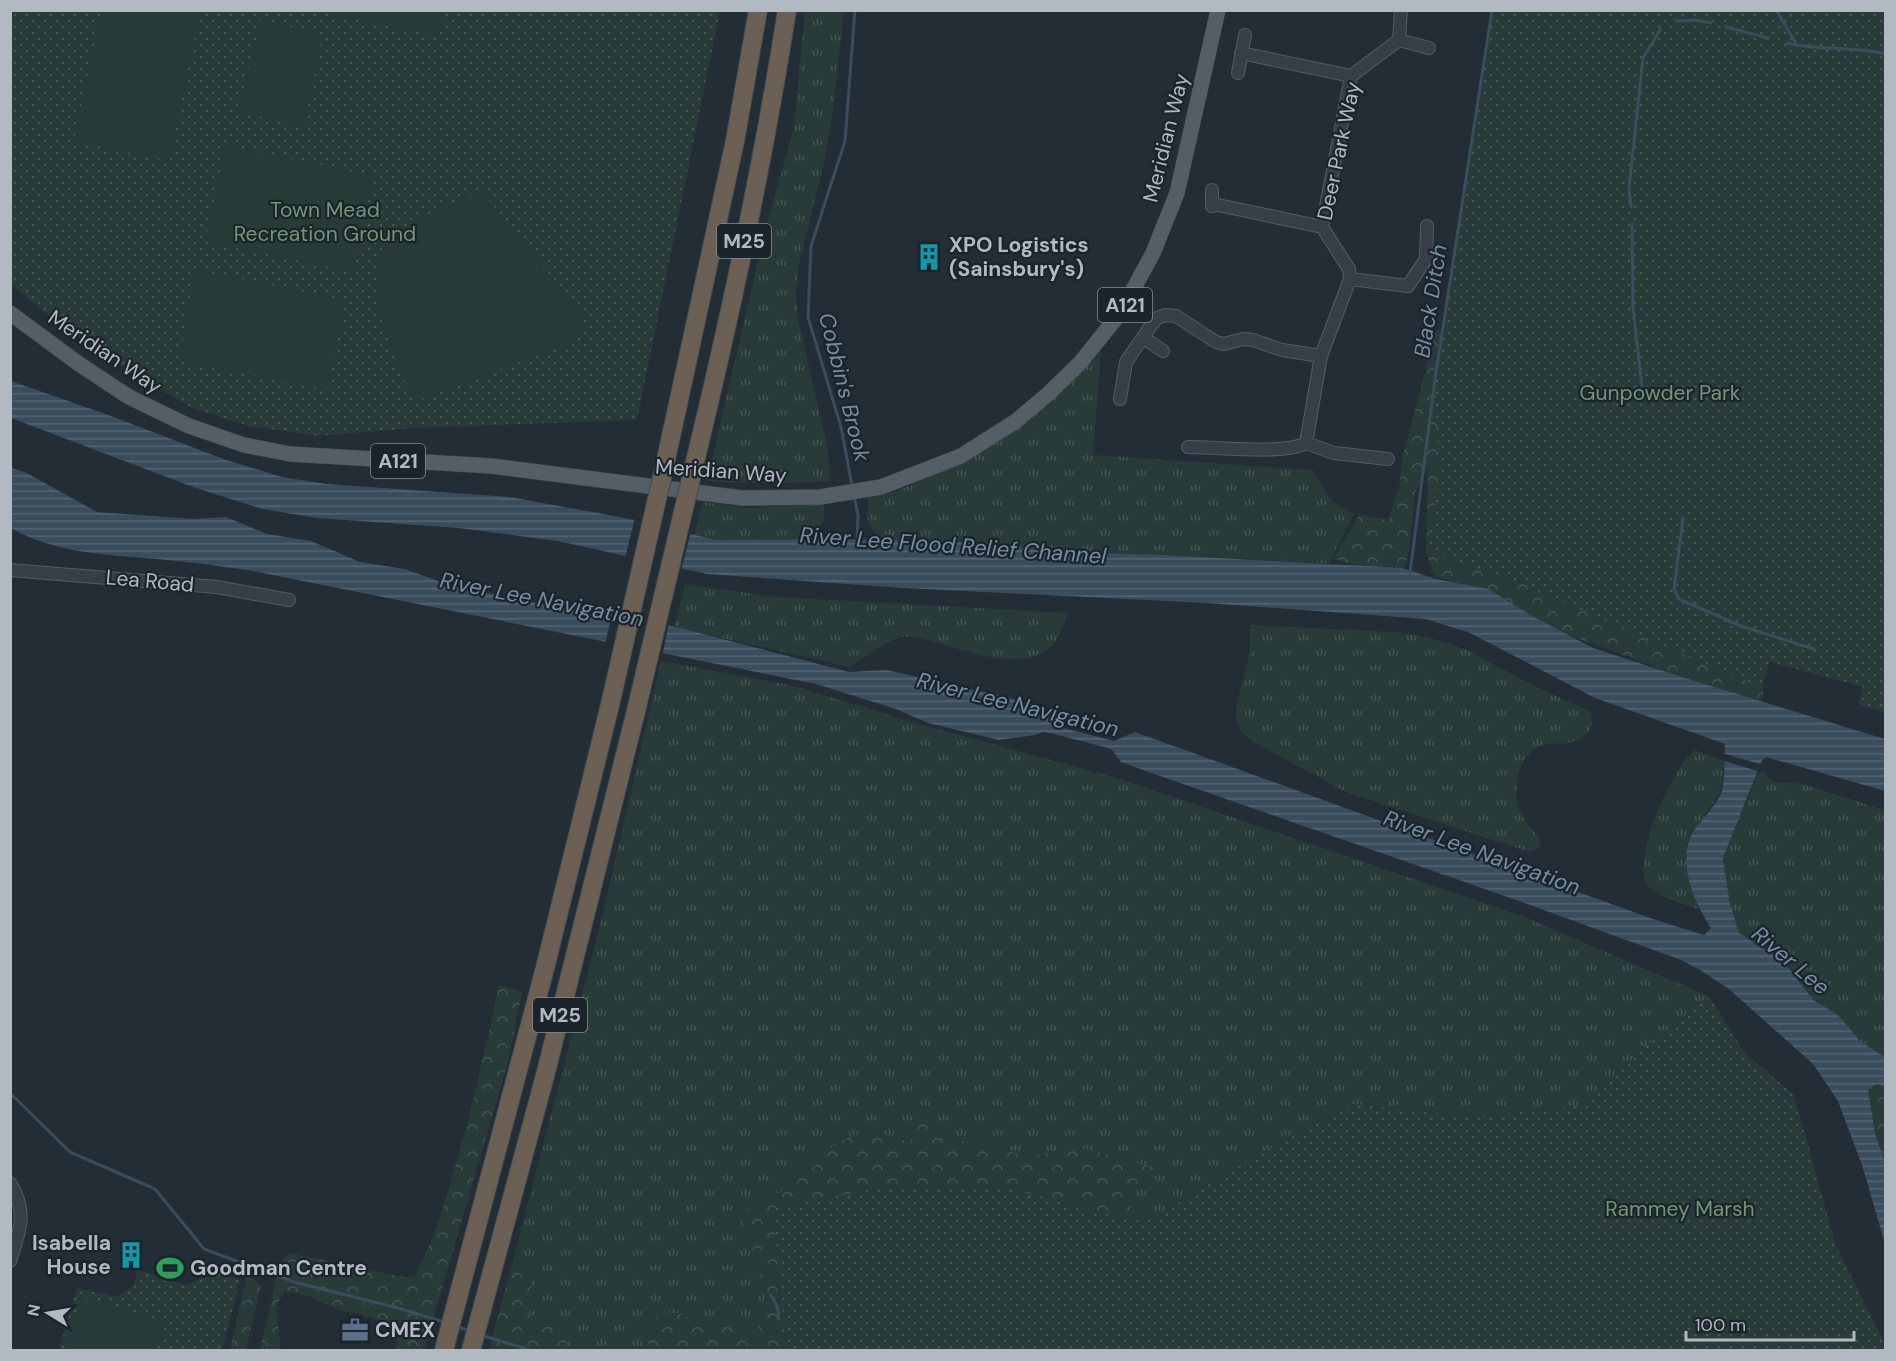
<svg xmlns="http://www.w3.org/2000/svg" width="1896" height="1361" viewBox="0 0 1896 1361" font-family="'DM Sans',sans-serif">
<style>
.grass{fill:url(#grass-tufts)}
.forest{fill:url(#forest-crowns)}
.park{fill:url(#park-dots)}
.garden{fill:#283b39}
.water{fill:url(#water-rules)}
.pier{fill:#232d36}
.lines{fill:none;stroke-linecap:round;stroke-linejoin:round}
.stream{stroke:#3a4d5d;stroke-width:3}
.minor-casing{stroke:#545d64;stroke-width:14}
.major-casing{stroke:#404850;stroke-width:16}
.highway-casing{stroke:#414a51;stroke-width:20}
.minor{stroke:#363f47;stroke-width:12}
.major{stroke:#545e67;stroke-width:15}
.highway{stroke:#6c6054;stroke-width:18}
.highway-bridge-casing{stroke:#414a51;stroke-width:20;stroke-linecap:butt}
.highway-bridge{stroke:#6c6054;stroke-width:18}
.labels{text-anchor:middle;stroke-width:4.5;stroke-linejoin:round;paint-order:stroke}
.shield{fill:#1c242b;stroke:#848d95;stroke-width:1.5}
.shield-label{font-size:20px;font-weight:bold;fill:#b1bac3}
.street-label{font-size:21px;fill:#b1bac3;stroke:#1c242b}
.park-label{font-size:21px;fill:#729677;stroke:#1c242b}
.poi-label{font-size:21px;font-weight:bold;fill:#b1bac3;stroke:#1c242b;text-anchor:start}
.water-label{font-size:22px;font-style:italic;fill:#758ea3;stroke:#1c242b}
</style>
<defs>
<pattern id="grass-tufts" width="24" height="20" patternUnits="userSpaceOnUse" patternTransform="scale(1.5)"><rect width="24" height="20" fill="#283b39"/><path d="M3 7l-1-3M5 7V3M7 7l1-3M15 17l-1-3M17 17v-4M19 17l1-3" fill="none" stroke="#455554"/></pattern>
<pattern id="forest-crowns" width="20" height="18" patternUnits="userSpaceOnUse" patternTransform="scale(1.5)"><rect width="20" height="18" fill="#283b39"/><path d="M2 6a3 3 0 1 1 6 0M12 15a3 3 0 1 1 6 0" fill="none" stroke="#455554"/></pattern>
<pattern id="park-dots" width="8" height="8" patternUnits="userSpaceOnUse" patternTransform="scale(1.5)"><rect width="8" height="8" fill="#283b39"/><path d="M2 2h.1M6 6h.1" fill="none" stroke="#455554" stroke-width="1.8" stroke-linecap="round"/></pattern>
<pattern id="water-rules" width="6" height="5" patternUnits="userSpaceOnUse" patternTransform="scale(1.5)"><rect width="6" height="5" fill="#3a4d5d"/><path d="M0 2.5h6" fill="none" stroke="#546573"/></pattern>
</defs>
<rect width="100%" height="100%" fill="#232d36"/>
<path class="grass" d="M805 11H844L833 110 825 158 799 264 796 291 798 319 828 449 830 481C788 484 749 484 707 481L766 227 794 127Z
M1101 352 1093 455 1313 470 1331 501 1354 514 1329 563 1164 555 1066 552 962 542 883 541C867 527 865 518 869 497 885 496 898 490 913 484 965 464 1017 432 1059 394 1073 381 1087 366 1101 352Z
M703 502 750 508 824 504V520L813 539 715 540 694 535Z
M685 584 777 597 1068 613C1064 622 1061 635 1055 642 1030 675 970 652 938 643 928 640 912 635 902 637 887 641 863 658 850 667L674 627Z
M1250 625 1394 632 1427 637 1465 649 1540 689 1590 711C1597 729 1584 740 1567 743 1561 744 1555 743 1549 744 1529 747 1518 765 1517 783 1516 794 1516 805 1522 815 1526 824 1535 832 1541 841L1539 848 1530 852 1346 792 1254 742 1241 732 1236 717 1237 703 1250 652Z
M661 661 794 686 919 724 1120 779 1525 917 1710 997 1648 1044 1585 1105 1473 1117 1354 1104 1252 1158 1155 1217 1133 1221 1136 1211 1129 1203 1140 1184 1156 1173 1153 1167 1059 1150 1032 1156 1001 1150 958 1140 942 1125 914 1129 910 1142 875 1132 793 1178 781 1192 759 1200 743 1228 751 1239 754 1266 766 1284 762 1326 751 1333 724 1322 705 1328 679 1313 649 1344V1350H567V1337L546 1324 534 1325 529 1320 523 1263 513 1261 599 930Z
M1695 750 1724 761 1721 792 1693 832 1687 844 1686 867 1699 909C1686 905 1655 896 1648 886 1630 861 1672 767 1695 750Z
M1763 771 1768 779 1780 783 1796 782 1885 810V1057L1861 1042 1837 1014 1813 1000 1784 962 1739 933 1730 904 1723 858 1757 775Z"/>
<path class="forest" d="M1433 330 1451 331 1764 663 1763 698 1751 706 1632 658 1557 631 1486 591 1434 576 1426 552 1428 467 1415 493 1410 547 1403 575 1378 572 1333 559 1359 515 1388 520 1399 488 1403 454 1426 369Z
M499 985 522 992 508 1062 424 1350H396L399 1326 363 1315 336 1309 311 1297 285 1291 276 1306 281 1350H260L280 1263 289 1253 404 1277 415 1276C434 1240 445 1203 456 1164 473 1105 486 1045 499 985Z
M1877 1084 1885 1087V1162L1875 1134 1868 1089Z
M924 1115 942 1125 959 1140 1001 1150 1031 1156 1059 1150 1087 1149 1153 1167 1156 1173 1140 1184 1129 1203 1136 1211 1133 1221 878 1350H649L647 1330 660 1313H679L705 1328 724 1322 751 1333 762 1326 766 1284 754 1266 751 1239 743 1228 742 1213 759 1200 781 1192 793 1178 821 1154 851 1136 875 1132 910 1142 914 1129Z
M513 1261 530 1266 531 1281 529 1320 534 1325 546 1324 561 1328 567 1337V1350H489Z
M247 1274 261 1286 246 1350H230Z"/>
<path class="park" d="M10 11H720L637 420 413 428 319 436 249 426 192 408 120 365 43 311 11 284Z
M1492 11H1885V713L1858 704 1863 687 1770 662 1761 687 1641 637 1509 578 1458 563 1428 546 1439 481 1435 379Z
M1710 997 1744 1052 1794 1095 1835 1243 1882 1339 1885 1342V1350H792L785 1338 773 1208 886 1187 1008 1188 1133 1221 1155 1217 1252 1158 1354 1104 1473 1117 1585 1105 1648 1044Z
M138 1270 185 1285 217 1273 240 1280 222 1350H59L77 1288 116 1297 133 1286Z"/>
<path class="garden" d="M101 11H200L169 161 74 141Z
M315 11H444L439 36Z
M261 20 323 35 303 127 238 111Z
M226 145 373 176 353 272 205 241Z
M480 190 583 315V330L574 341 415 402C394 357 348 267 402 229 409 224 418 220 426 217 444 208 462 199 480 190Z
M195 270 346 300 327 389 179 361Z
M82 1297 165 1322 156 1350H65Z"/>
<path class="water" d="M11 381 111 416 226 460 282 477 327 484 510 497 636 520 715 540 833 539 962 542 1066 552 1164 555 1402 568 1436 579 1488 589 1532 616 1593 648 1691 680 1885 739V791L1766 757 1762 760 1723 858 1730 904 1739 933 1784 962 1813 1000 1837 1014 1861 1042 1885 1057V1087L1877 1084 1868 1089 1875 1134 1885 1162V1244L1863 1168 1838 1101 1813 1064 1729 989 1700 970 1681 960 1519 901 1143 770 1121 762 1112 750 1108 748 1050 733 1043 732 1035 735 999 740 928 723 896 709 816 684 253 571C221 566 189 562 157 559 108 555 54 553 11 528V468L25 472 97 512 194 519 226 517 267 534 311 541 360 562 405 569 449 585 565 609 601 610 688 630 849 672 887 670 1002 696 1041 707 1048 714 1052 725 1114 741 1135 732 1653 919 1704 935 1711 928C1693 900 1675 859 1695 829 1702 819 1719 802 1722 791 1725 777 1724 759 1725 744L1595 698 1470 633 1426 619 1207 603 904 588 707 574 558 541 459 528 317 518 262 509 193 487 11 418Z"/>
<path class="pier" d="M635 517 691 531 681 571 625 559Z
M613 610 669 623 662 657 605 644Z
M1722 753 1763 765 1761 772 1721 760Z"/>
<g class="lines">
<path class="stream" d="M1776 10 1797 45
M1676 21 1695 20 1711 23
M1726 27 1768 38
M1787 43C1819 51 1853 46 1886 54
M1631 207 1629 188 1643 58 1660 30
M1632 224 1633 308 1642 386
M852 486 841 427 808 317 811 246 845 141 855 10
M854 495 858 516 857 542
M1683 518 1674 589 1679 599 1741 626 1814 649
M1410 573 1435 379 1492 10
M10 1093 70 1152 155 1189 204 1249 294 1282 398 1308 444 1322
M771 1295 777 1306 779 1319
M456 1326 469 1331
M481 1335 530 1350"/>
<defs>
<path id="minor" d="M1399 40 1429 48
M1241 53 1351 76
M1238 73 1245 35
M1212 190V206L1218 205 1322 227
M1350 279 1408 286 1426 259 1427 226
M1144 338 1163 351
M1120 399 1126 362 1150 327 1157 318 1165 315 1176 316 1216 342 1224 344 1243 339 1253 340 1282 350 1321 356
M1306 443 1334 453 1388 459
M1188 447C1217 447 1284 455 1306 443L1321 356 1350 279 1349 269 1322 227 1351 76 1399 40 1401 10
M10 570 217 587 289 600
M10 1183C28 1211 20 1231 10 1261"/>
<path id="major" d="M10 313 79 364 129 397 189 426 244 445 290 454 491 466 742 498 820 497 881 487 961 456 1016 421 1048 394 1080 363 1121 312 1153 253 1177 193 1218 10"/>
<path id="highway" d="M665 464 735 141 758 10
M693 470C730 318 763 165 787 10
M444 1350 545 968 610 705
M471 1350 546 1072 636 711"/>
</defs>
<use href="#minor" class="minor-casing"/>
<use href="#major" class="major-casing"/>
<use href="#highway" class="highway-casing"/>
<use href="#minor" class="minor"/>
<use href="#major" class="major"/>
<use href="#highway" class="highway"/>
<defs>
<path id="highway-bridge" d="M610 705 665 464
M636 711 693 470"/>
</defs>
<use href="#highway-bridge" class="highway-bridge-casing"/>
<use href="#highway-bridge" class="highway-bridge"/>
</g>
<defs>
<symbol id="building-bare" viewBox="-9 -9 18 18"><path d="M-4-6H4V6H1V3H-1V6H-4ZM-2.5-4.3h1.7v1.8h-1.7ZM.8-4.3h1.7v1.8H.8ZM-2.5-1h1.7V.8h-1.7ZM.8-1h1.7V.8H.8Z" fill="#0f9aa8" stroke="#1c242b" stroke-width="2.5" paint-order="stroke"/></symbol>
<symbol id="stadium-bare" viewBox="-9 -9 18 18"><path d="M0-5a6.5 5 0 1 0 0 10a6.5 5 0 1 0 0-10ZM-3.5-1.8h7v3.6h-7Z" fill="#2e9e5b" stroke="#1c242b" stroke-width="2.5" paint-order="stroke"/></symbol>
<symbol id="office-bare" viewBox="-9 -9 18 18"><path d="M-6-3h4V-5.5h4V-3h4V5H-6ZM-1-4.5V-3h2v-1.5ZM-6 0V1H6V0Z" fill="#5c6f8a" stroke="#1c242b" stroke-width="2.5" paint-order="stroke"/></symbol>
</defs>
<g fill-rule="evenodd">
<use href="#building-bare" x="910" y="238" width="38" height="38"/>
<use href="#building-bare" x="112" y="1236" width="38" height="38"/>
<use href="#stadium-bare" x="151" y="1249" width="38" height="38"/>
<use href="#office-bare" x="336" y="1311" width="38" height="38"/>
</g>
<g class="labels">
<g class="shield">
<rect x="717" y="224" width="54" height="34" rx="4.5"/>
<rect x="1098" y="288" width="54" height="34" rx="4.5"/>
<rect x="371" y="444" width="54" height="34" rx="4.5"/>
<rect x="533" y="998" width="54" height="34" rx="4.5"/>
</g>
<g class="shield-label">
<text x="744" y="248">M25</text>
<text x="1125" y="312">A121</text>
<text x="398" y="468">A121</text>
<text x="560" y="1022">M25</text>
</g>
<g class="street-label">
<text transform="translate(1166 138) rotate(-76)" y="7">Meridian Way</text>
<text transform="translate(1339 151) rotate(-78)" y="7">Deer Park Way</text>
<text transform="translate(105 352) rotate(34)" y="7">Meridian Way</text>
<text transform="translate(721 471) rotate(4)" y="7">Meridian Way</text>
<text transform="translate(150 581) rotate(5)" y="7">Lea Road</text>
</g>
<g class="park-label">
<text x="325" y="217">Town Mead<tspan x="325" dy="24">Recreation Ground</tspan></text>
<text x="1660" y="400">Gunpowder Park</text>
<text x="1680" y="1216">Rammey Marsh</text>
</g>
<g class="poi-label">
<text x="949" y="252">XPO Logistics<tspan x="949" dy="24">(Sainsbury's)</tspan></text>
<text x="111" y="1250" text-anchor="end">Isabella<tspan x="111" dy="24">House</tspan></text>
<text x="190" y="1275">Goodman Centre</text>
<text x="375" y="1337">CMEX</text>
</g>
<g class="water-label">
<text transform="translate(1430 301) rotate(-81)" y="8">Black Ditch</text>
<text transform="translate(845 387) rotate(76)" y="8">Cobbin's Brook</text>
<text transform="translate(953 545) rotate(4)" y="8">River Lee Flood Relief Channel</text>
<text transform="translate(542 599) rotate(11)" y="8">River Lee Navigation</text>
<text transform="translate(1018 704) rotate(14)" y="8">River Lee Navigation</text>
<text transform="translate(1482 852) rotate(20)" y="8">River Lee Navigation</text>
<text transform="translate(1791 960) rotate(40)" y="8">River Lee</text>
</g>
</g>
<rect width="1896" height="1361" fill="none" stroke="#b1bac3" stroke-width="24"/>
<g transform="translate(48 1313) rotate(281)" stroke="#1c242b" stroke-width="4.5" paint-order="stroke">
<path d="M0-4.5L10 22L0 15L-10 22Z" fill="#b1bac3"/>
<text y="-9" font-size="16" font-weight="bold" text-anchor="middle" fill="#b1bac3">N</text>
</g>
<path d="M1686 1331v9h168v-9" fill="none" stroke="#b1bac3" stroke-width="3"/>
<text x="1695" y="1331" font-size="18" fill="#b1bac3" stroke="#1c242b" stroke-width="4.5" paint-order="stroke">100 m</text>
</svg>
